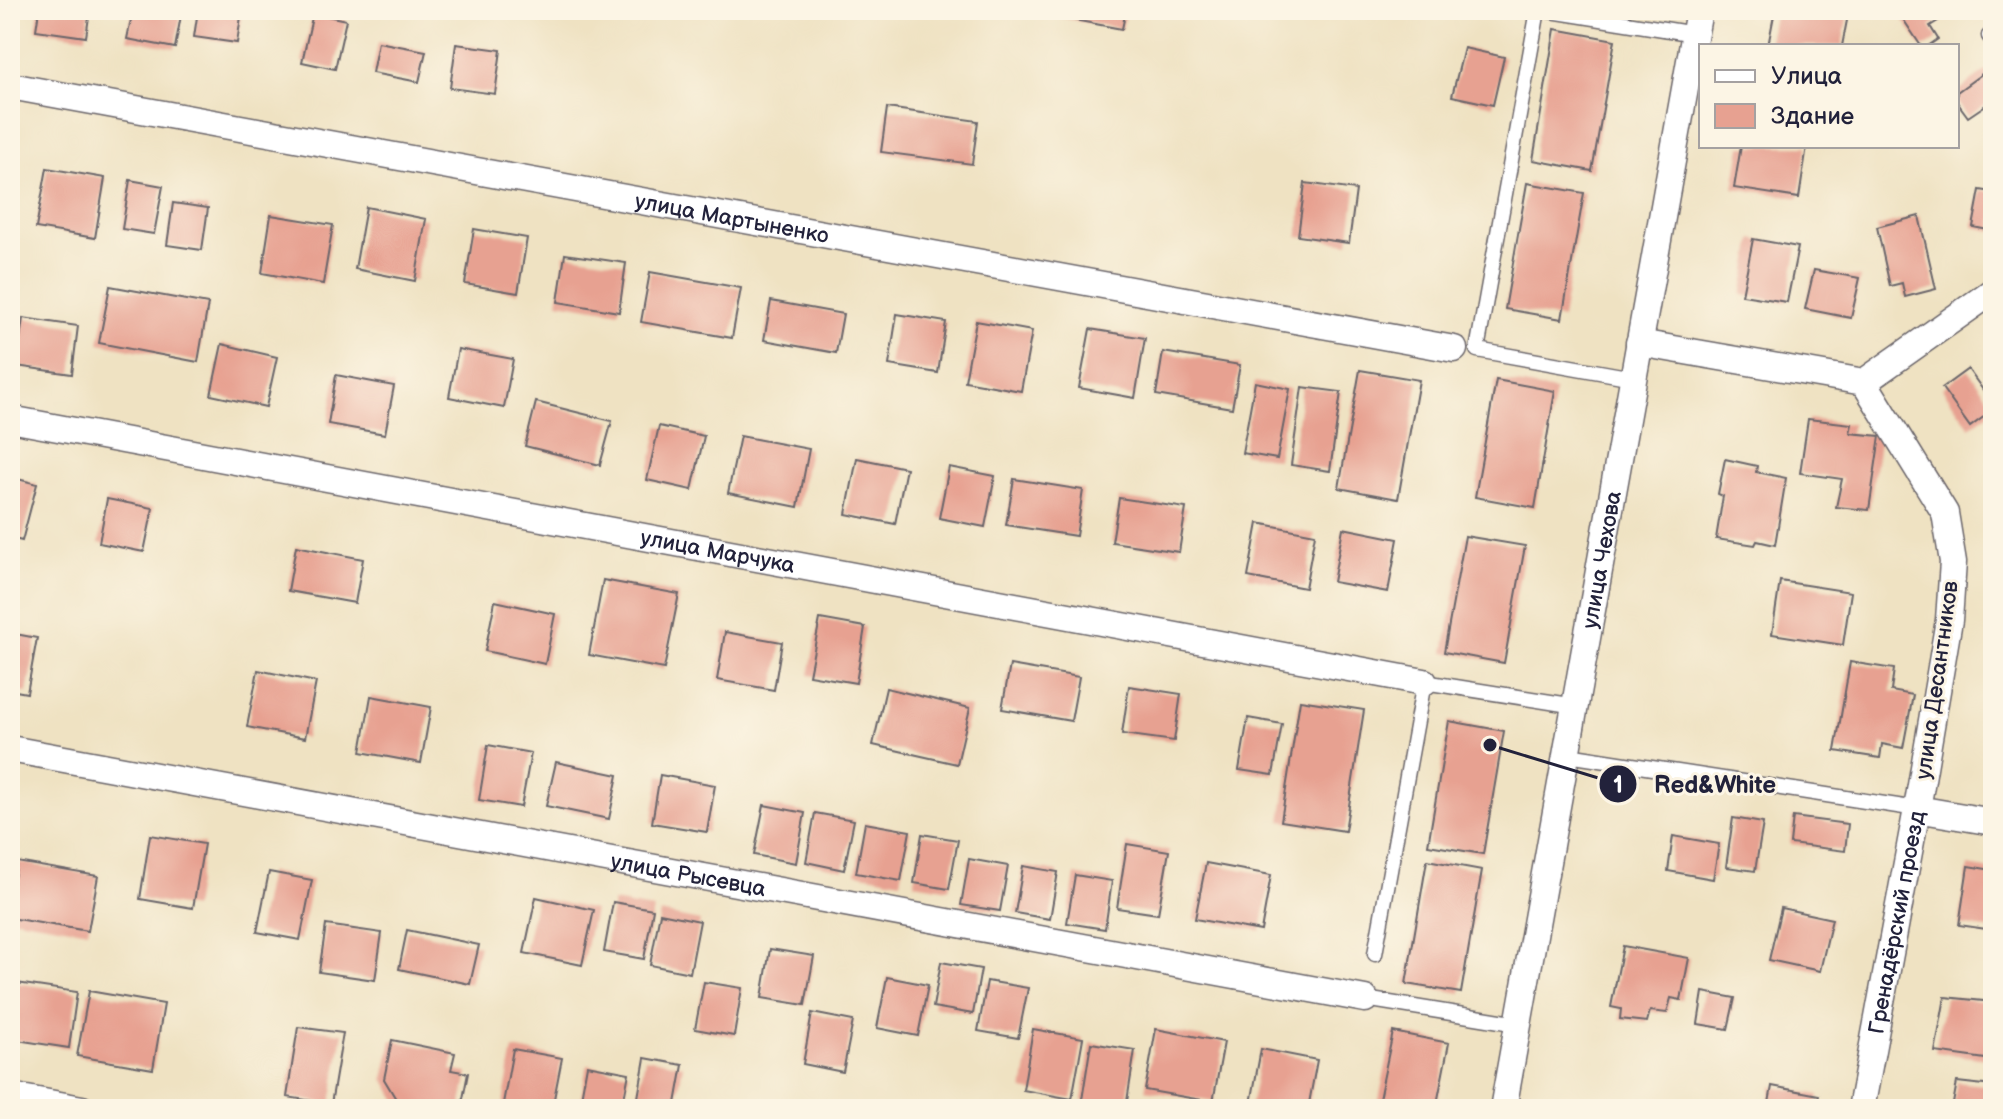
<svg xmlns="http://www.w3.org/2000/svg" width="2003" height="1119" viewBox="0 0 2003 1119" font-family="'Balsamiq Sans',sans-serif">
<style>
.building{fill:#e7a191}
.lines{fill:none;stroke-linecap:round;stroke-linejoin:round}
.lane-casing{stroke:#6a656a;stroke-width:17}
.street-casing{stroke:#6a656a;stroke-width:29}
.lane{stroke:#fff;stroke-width:14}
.street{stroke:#fff;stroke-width:26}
.labels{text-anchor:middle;stroke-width:6;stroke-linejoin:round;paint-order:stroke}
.street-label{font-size:22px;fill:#22223b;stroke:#fcf5e5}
.leader{fill:none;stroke:#22223b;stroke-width:3}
.callout-dot{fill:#22223b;stroke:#fcf5e5;stroke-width:3}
.mark-label{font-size:24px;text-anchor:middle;font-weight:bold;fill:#fff}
.callout-label{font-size:24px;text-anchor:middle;font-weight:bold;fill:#22223b;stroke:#fcf5e5;stroke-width:6;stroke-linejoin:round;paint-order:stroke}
</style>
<rect width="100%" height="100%" fill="#fcf5e5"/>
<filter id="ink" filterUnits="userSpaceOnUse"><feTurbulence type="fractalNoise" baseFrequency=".0125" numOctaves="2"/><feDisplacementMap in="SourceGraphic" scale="16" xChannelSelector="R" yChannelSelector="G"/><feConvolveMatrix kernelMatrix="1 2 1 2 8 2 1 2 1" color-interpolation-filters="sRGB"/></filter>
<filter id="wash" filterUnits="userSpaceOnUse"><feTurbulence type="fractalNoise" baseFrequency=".006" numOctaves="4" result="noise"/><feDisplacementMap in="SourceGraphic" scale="32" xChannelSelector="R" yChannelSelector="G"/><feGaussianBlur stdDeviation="1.8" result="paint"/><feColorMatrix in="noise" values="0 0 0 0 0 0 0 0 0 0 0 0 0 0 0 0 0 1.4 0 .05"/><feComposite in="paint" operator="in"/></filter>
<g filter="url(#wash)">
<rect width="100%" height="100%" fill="#efe2c2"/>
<g id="blocks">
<path class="building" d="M39 10H90L86 37 36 30Z
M133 10H182L175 48 127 39Z
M198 10H242L237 43 194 37Z
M1059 10H1126L1122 29 1058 17Z
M1775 10H1849L1842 46H1768Z
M1897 10H1946L1949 14 1930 26 1938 39 1928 46H1921Z
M313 13 346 20 335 69 302 62Z
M1555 29 1615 40 1592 171 1533 160Z
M378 42 426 51 419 82 372 73Z
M456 44 501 50 495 94 450 88Z
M1464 48 1504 57 1493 105 1452 96Z
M1986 71 1993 81V100L1968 117 1957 102V92Z
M887 108 978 121 972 164 881 152Z
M1741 146H1807L1799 198 1734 188Z
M10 153 20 155 11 198H10Z
M47 168 105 178 95 238 36 228Z
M130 180 163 186 154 234 122 229Z
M1305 183 1356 190 1349 243 1298 236Z
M1527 183 1584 193 1562 319 1505 309Z
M1980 190 1993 192V231L1973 227Z
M173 203 208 208 202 250 167 245Z
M366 207 426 219 415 281 355 269Z
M271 215 333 225 323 284 262 273Z
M1919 216 1936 289 1905 297 1902 283 1890 286 1877 227Z
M474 229 527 238 518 293 465 284Z
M1753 239 1798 247 1787 302 1742 295Z
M565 254 626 263 619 312 558 302Z
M1814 270 1860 278 1851 318 1805 309Z
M650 272 741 288 732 338 641 322Z
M110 286 208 304 198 362 99 343Z
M771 301 843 314 836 353 764 340Z
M897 314 946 322 938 373 889 365Z
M23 318 78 326 72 374 16 366Z
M976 321 1032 331 1021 391 965 381Z
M1090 329 1145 338 1135 398 1079 388Z
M222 344 277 357 266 407 211 395Z
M458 349 513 359 504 408 449 397Z
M1163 352 1240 365 1232 408 1156 395Z
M1968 369 1993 404V410L1970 427 1942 388Z
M1360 370 1419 380 1398 499 1339 488Z
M336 375 394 386 385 434 328 424Z
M1496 380 1555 391 1535 508 1475 497Z
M1255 382 1290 389 1277 459 1242 453Z
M1302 387 1341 392 1330 471 1291 465Z
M536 402 612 421 600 465 525 446Z
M1808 419 1852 424 1850 433 1880 436 1869 510 1836 507 1842 479 1800 473Z
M659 426 704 436 692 490 647 480Z
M740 436 809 449 798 507 728 493Z
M857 458 906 468 895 524 846 514Z
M1725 459 1757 466 1756 472 1786 478 1775 545 1757 541 1755 545 1716 539 1723 496 1718 494Z
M949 467 995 476 985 527 939 518Z
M10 477 37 484 22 541 10 538Z
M1014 479 1083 490 1076 536 1006 525Z
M1119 498 1186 508 1179 552 1112 542Z
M107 499 153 508 144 552 99 543Z
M1258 523 1315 534 1305 588 1248 577Z
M1343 528 1398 539 1388 592 1333 582Z
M1465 536 1525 546 1504 663 1444 652Z
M296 546 363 559 355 603 288 591Z
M603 580 679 594 664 669 589 655Z
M1780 581 1851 592 1843 645 1772 634Z
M495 601 555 614 545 664 485 651Z
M820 619 865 627 856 683 809 675Z
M725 632 782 642 774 690 717 680Z
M10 633 37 638 27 693 10 690Z
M1850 662 1894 669 1891 691 1913 695 1903 748 1882 744 1880 758 1835 751Z
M1010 665 1079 677 1071 721 1002 709Z
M258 670 316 682 305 738 247 727Z
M1129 686 1181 694 1174 741 1122 734Z
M886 688 970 708 957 764 873 745Z
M371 696 431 707 421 763 361 752Z
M1300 700 1364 710 1345 831 1281 821Z
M1248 718 1282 724 1273 775 1239 770Z
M1449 721 1504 731 1483 854 1428 845Z
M488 745 531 753 521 807 479 800Z
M556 762 618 775 609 819 546 806Z
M660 775 715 785 707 832 652 823Z
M764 805 805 813 796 863 754 855Z
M815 813 854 820 844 870 806 862Z
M1793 817 1848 824 1845 851 1790 844Z
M1733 818 1763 823 1755 871 1726 867Z
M865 823 910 831 901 881 856 873Z
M922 834 958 840 949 889 914 883Z
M150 835 204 844 193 908 140 899Z
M1673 836 1719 844 1713 879 1668 871Z
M1127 844 1169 851 1158 914 1117 908Z
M969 859 1008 866 1000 911 961 905Z
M1427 860 1482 870 1461 993 1406 984Z
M17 862 98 876 88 931 10 918V900Z
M1206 863 1271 875 1261 931 1195 919Z
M1023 866 1058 872 1050 919 1015 913Z
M1968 866 1993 870V930L1959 925Z
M269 872 312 880 300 940 257 932Z
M1075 875 1112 881 1105 929 1067 923Z
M536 897 594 910 582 965 524 953Z
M613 902 653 909 644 959 604 952Z
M1781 908 1832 919 1820 971 1769 960Z
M660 913 700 921 690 973 650 965Z
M326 925 382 933 375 980 319 972Z
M407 930 479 945 470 984 399 969Z
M1623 946 1689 958 1681 1000 1671 998 1667 1013 1650 1011 1647 1022 1620 1019 1621 1009 1611 1007Z
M770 949 814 956 805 1005 762 998Z
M941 962 981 969 973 1014 933 1007Z
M887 977 928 985 918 1036 877 1028Z
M987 981 1028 988 1018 1038 978 1031Z
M10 982 77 992 69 1048 10 1039Z
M704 982 742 988 734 1036 695 1029Z
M89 991 164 1004 153 1069 77 1056Z
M1703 992 1735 998 1728 1029 1698 1024Z
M1945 997 1993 1002V1060L1935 1052Z
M812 1013 853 1021 843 1072 803 1064Z
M298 1027 343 1033 331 1104 287 1097Z
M1033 1029 1083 1038 1072 1099 1023 1090Z
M1156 1029 1224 1042 1213 1102 1145 1090Z
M1393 1032 1449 1043 1436 1109H1377Z
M392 1040 455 1053 451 1070 468 1073 461 1109H402L384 1079Z
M1091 1043 1135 1050 1126 1108 1082 1100Z
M513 1049 562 1058 552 1109H502Z
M1261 1049 1317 1060 1308 1109H1250Z
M645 1058 683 1065 675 1109H636Z
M587 1065 629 1073 622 1109H579Z
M1957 1082 1993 1086V1109H1952Z
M1772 1086 1819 1095 1817 1109H1768Z"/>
</g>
</g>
<g filter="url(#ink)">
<use href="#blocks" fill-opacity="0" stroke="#6a656a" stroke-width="2"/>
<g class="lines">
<defs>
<path id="lane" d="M1538 10 1477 350 1633 378
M1545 10 1695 34
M1989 36 1993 41
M1568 755 1917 809
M1375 954 1424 682 1576 706
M1365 999 1519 1024"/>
<g id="street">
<path id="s1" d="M10 86 1454 349"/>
<path d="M1639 343 1864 382 1993 291"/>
<path d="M1864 382 1945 513 1953 562 1949 620 1917 809"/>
<path id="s2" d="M10 419 1424 682"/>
<path id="s3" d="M10 749 1365 999"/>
<path d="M10 1096 82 1109"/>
<path id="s4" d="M1503 1109 1699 10"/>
<path id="s5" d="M1861 1109 1917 809 1993 822"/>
</g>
</defs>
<use href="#lane" class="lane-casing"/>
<use href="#street" class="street-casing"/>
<use href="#lane" class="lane"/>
<use href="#street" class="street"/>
</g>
</g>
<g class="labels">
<g class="street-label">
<text dy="8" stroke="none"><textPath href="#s1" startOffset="734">улица Мартыненко</textPath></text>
<text dy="8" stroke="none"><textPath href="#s2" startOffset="720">улица Марчука</textPath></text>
<text dy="8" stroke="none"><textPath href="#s4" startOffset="558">улица Чехова</textPath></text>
<text transform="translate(1936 680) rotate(-82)" y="8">улица Десантников</text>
<text dy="8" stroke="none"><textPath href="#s3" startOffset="690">улица Рысевца</textPath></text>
<text dy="8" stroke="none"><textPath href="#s5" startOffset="190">Гренадёрский проезд</textPath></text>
</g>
</g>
<path class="leader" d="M1490 745L1618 784"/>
<g class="callout-dot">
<circle cx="1490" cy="745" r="8"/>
<circle cx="1618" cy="784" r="20"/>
</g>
<g class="mark-label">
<text x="1618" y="793">1</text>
</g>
<g class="callout-label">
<text x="1715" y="793">Red&amp;White</text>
</g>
<rect width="2003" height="1119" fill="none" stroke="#fcf5e5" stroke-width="40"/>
<rect x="1699" y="44" width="260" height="104" fill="#fcf5e5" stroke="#a5a1a1" stroke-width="2"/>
<rect x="1715" y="70" width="40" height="12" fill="#ffffff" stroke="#a5a1a1" stroke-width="2"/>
<text x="1771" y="84" font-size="24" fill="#22223b">Улица</text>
<rect x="1715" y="104" width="40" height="24" fill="#e7a191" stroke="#a5a1a1" stroke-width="2"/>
<text x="1771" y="124" font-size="24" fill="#22223b">Здание</text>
</svg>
